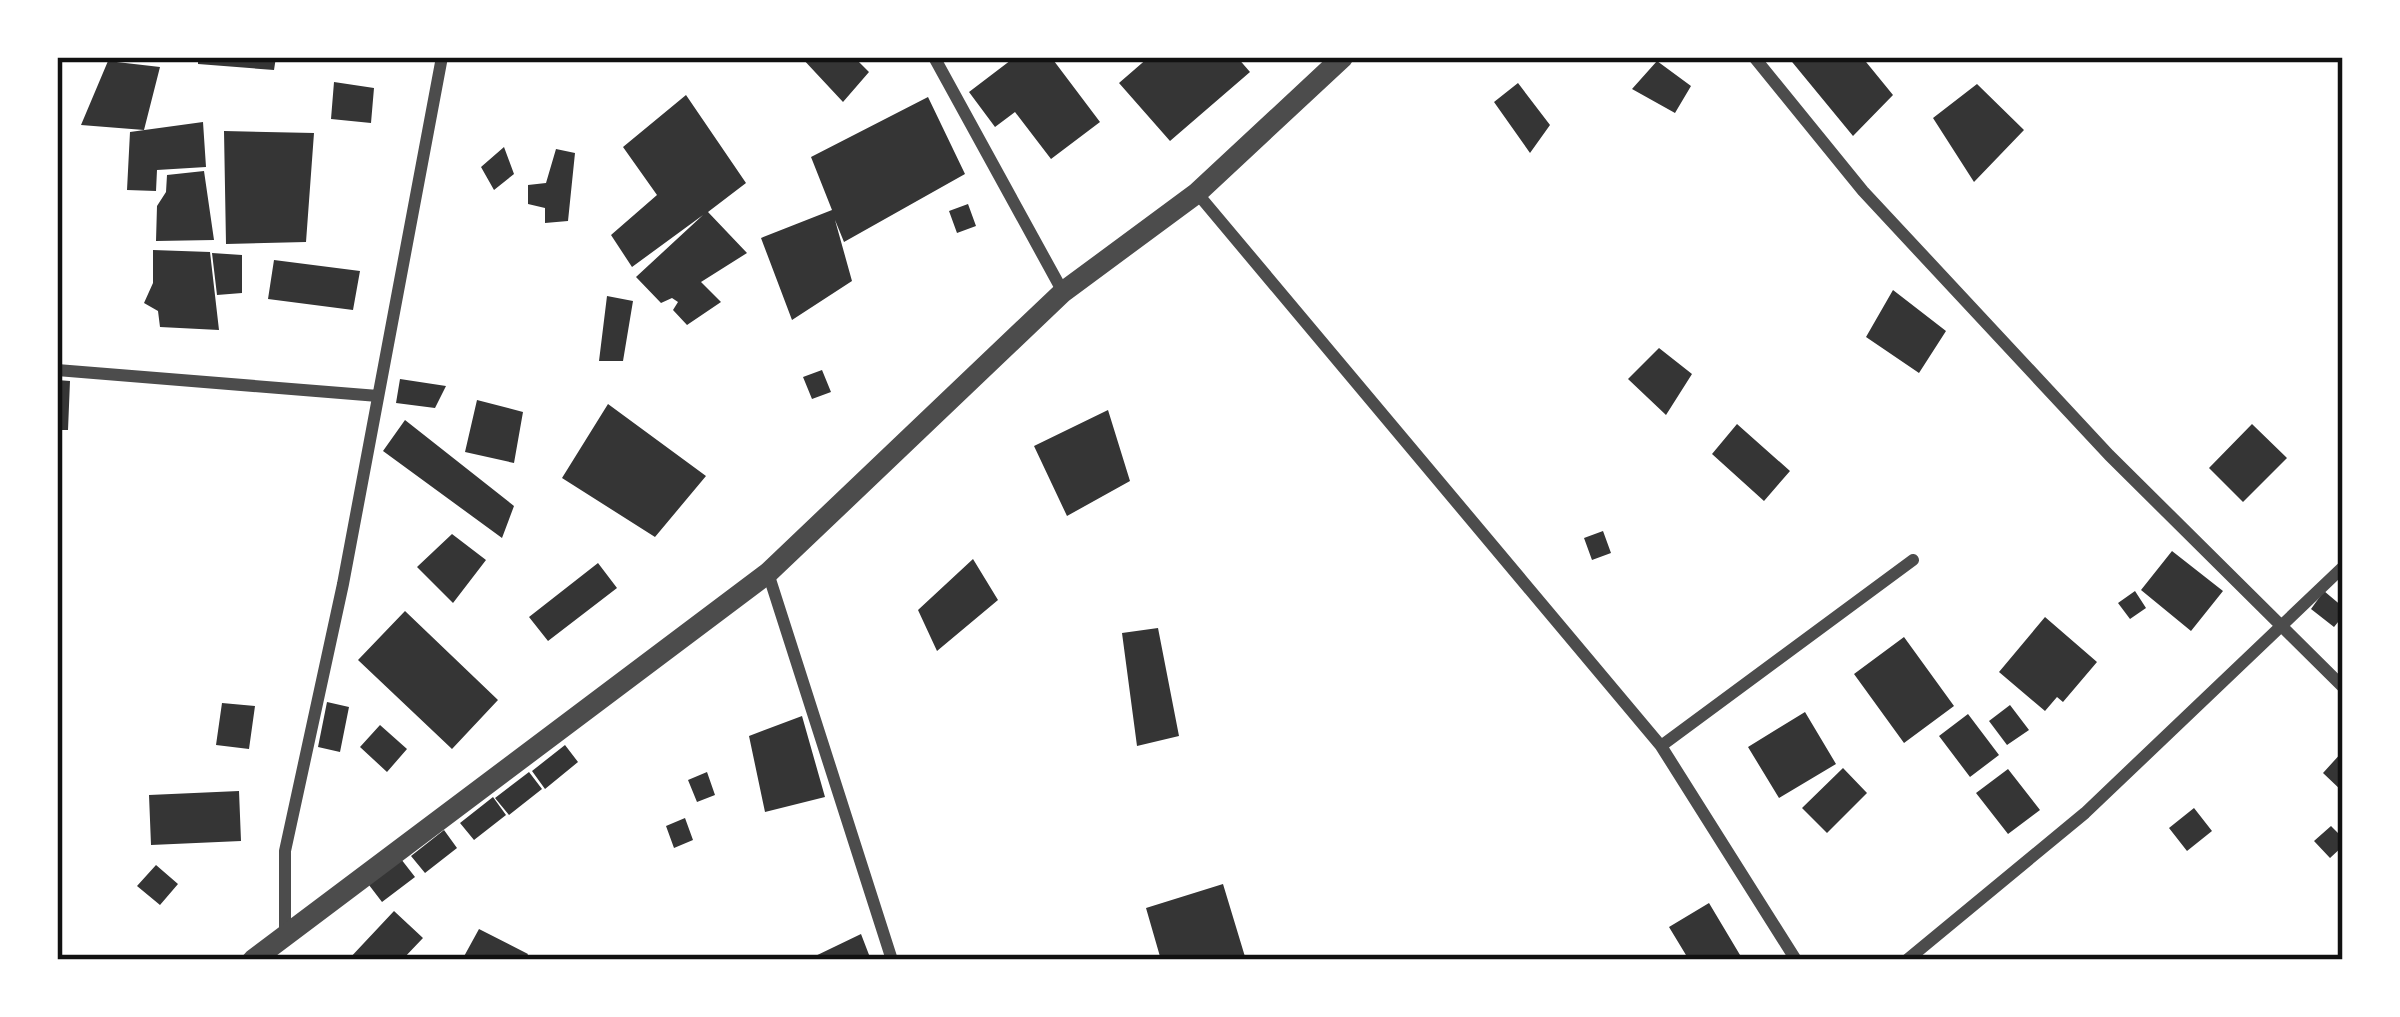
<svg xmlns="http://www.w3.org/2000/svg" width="2400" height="1017" viewBox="0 0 2400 1017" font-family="Signika,sans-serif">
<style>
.building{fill:#353535}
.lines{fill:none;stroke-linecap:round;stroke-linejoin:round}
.minor{stroke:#4c4c4c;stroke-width:12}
.tertiary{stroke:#4c4c4c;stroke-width:21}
.neatline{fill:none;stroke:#111;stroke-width:4.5}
</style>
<rect width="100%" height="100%" fill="#fff"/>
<path class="building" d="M198 57H276L274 70 198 64Z
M801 57H854L869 72 843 102Z
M1015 57H1051L1100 122 1051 159 1015 112 995 127 969 92Z
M1149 57H1237L1250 72 1170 141 1119 83Z
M1788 57H1862L1893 95 1853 136Z
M108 61 160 67 144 130 81 125Z
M1657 61 1691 86 1675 113 1632 89Z
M334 82 374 88 371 123 331 119Z
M1518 83 1550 125 1530 153 1494 102Z
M1977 84 2024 130 1974 182 1933 118Z
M686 95 746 183 708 212 747 253 701 282 721 302 687 325 673 310 678 302 672 298 661 303 636 277 703 215 632 267 611 235 657 195 623 147Z
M928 97 965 174 844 242 835 220 852 281 792 320 761 238 832 210 811 157Z
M203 122 206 167 157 170 156 191 127 190 130 132Z
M224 131 314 133 306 242 226 244Z
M504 147 514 174 494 190 481 167Z
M556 149 575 153 568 221 545 223V208L528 204V185L546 183Z
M204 171 214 240 156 241 157 206 166 192 167 175Z
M968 204 976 226 957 233 949 211Z
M153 250 210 252 219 330 160 327 158 311 144 303 153 283Z
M212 253 242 255V293L217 295Z
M274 260 360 271 353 310 268 299Z
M1893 290 1946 331 1919 373 1866 337Z
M607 296 633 301 623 361H599Z
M1659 348 1692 374 1666 415 1628 379Z
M822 370 831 392 812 399 803 377Z
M400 379 446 386 435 408 396 403Z
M57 380 70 381 68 430H57Z
M477 400 523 412 514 463 465 452Z
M608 404 706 476 655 537 562 478Z
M1108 410 1130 481 1067 516 1034 446Z
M405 420 514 506 502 538 383 451Z
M1737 424 1790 471 1764 501 1712 454Z
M2252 424 2287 458 2243 502 2209 468Z
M1603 531 1611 553 1592 560 1584 538Z
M452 534 486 560 453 603 417 567Z
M2172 551 2223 591 2191 631 2141 590Z
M973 559 998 600 937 651 918 610Z
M598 563 617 588 548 641 529 617Z
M2135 591 2146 608 2130 619 2118 603Z
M2324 591 2343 607V616L2334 627 2311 609Z
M405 611 498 700 452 749 358 660Z
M2045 617 2097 662 2063 702 2057 697 2045 711 1999 672Z
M1158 628 1179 736 1137 746 1122 633Z
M1904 637 1954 706 1904 743 1854 674Z
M327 702 349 707 340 752 318 747Z
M222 703 255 706 249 749 216 745Z
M2010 705 2029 730 2007 745 1989 721Z
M1805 712 1836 764 1779 798 1748 747Z
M1968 714 1999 755 1970 777 1939 736Z
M802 716 825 797 765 812 749 736Z
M380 725 407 749 387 772 360 747Z
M565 745 578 762 545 789 532 771Z
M2343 751V792L2323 773Z
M1843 768 1867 793 1827 833 1802 808Z
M2008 769 2040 810 2008 834 1976 793Z
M529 772 542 789 509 815 495 798Z
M707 772 715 795 697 802 688 780Z
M239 791 241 841 151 845 149 795Z
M493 797 506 815 474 840 460 823Z
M2194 808 2212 831 2187 851 2169 828Z
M685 818 693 840 674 848 666 826Z
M2331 826 2343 838V846L2330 858 2314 841Z
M444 830 457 848 425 873 411 856Z
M401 859 415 877 382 902 369 885Z
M156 865 178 884 160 905 137 886Z
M1223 884 1246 960H1161L1146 908Z
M1709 903 1743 960H1689L1669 927Z
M394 911 423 938 402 960H348Z
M479 929 528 954 525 960H462Z
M861 934 871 960H807Z"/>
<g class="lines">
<path class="minor" d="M934 57 1063 292
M1754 57 1863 191 2109 455 2343 687
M1197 193 1661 746 1796 960
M57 370 378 396
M768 573 892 960
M1661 746 1913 560
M285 935V851L343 584 442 57
M1907 960 2085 813 2343 567"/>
<path class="tertiary" d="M253 960 768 573 1063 292 1197 193 1343 57"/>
</g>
<rect width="2400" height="1017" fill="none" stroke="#ffffff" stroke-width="120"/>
<rect x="60" y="60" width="2280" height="897" class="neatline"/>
</svg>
